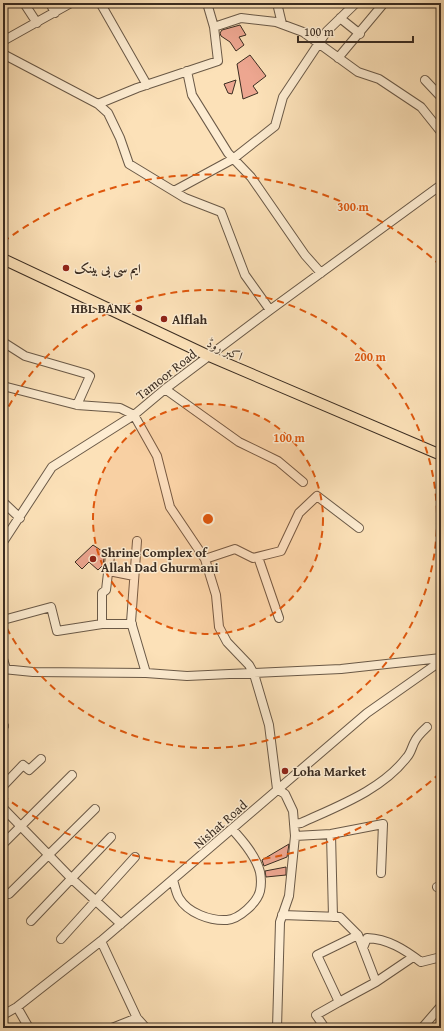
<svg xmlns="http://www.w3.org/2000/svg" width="444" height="1031" viewBox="0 0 444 1031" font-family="'Gentium Book Plus',Amiri,serif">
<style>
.building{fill:#eda690;stroke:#3a2c21}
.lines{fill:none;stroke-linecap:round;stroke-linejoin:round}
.minor-casing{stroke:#6a5947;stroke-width:10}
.major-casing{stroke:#3a2c21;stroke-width:12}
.minor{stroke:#fdecd1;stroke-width:8}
.major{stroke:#fce1b8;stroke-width:10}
.ring{fill:none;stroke:#df570d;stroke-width:2;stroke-dasharray:7 5}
.poi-dot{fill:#8f2418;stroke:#fdecd1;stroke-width:1.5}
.labels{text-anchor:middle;stroke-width:3;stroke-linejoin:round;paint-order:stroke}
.poi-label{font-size:13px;font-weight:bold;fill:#3a2c21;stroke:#fdecd1;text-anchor:start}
.street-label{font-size:13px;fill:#3a2c21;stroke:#fdecd1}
.centre{fill:#df570d;stroke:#fdecd1;stroke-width:2}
.ring-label{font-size:12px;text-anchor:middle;font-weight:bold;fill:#df570d;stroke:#fdecd1;stroke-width:3;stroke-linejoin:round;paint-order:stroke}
</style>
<rect width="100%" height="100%" fill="#fce1b8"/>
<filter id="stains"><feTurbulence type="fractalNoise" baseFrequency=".005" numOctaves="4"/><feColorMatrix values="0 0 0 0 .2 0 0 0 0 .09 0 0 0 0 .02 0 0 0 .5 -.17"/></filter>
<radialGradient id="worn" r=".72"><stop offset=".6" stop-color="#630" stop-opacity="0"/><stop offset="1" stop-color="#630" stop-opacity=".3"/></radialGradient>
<path class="building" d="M240 25 246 35 239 37 244 45 236 51 230 42 221 36 220 33 222 30Z
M250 55 266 76 253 86 258 93 243 99 237 64Z
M236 80 232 94 228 93 224 84Z
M93 545 105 553 103 565 98 570 89 562 82 569 75 562Z
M289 844 287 857 264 866 262 860Z
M286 867V875L266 877 265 871Z"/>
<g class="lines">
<defs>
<path id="minor" d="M24 3 37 23
M50 3 55 13
M109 3 102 6 147 85
M207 3 214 27
M277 3 282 24
M340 18 360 34
M3 41 71 3
M3 54 98 104 108 113 120 138 129 164 185 198 221 212 245 275 270 310
M338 58 384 3
M187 71 192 95 228 153 251 177 305 255 321 273
M425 80 441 97
M98 104 137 88 218 61 214 27 241 18 276 22 303 32 358 72 379 79 421 107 441 132
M174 191 233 159 275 126 283 97 327 31 356 3
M3 342 25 356 87 374 90 376 77 405
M3 386 77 405 120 408 134 415 157 456 170 507 205 559 216 595 219 627 227 642 249 665 254 674 269 725 277 789 285 794 293 811 295 836 289 896 280 922 277 1028
M165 389 239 442 278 461 303 482
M3 502 20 518
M137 541 131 622 146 673
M3 542 52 467 134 415 165 389 270 310 441 185
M258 557 279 618
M205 559 235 549 253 558 281 551 299 513 317 496 359 528
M109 571 134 576
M3 620 51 607 57 631 102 624H132
M102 624V593L106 590 110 556
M3 659 6 669
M3 669 33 672 146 673 187 676 341 669 441 658
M3 727 4 726
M3 786 23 765 29 770 41 759
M3 808 72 879 121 924
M294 824 301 823C338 806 382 790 407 757 411 753 412 746 415 741 418 735 423 731 427 727
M331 834 333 917
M295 836 331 834 383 824 381 873
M3 844 72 775
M173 880C175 886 176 893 179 898 188 913 210 921 227 920 239 919 257 903 260 891 261 886 261 877 260 872 256 856 243 841 232 829
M437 887 441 886
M9 894 95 809
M282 915 340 917 358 935 376 982 339 1002 317 955 358 935
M31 921 111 837
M61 939 135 857
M101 941 137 1018 146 1028
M363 948 367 938C388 939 404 949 421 962L441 957
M376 982 413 957
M17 1007 29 1028
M3 1015 17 1007 101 941 367 713 441 661
M112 1028 137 1018
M325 1028 316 1015 339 1002
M422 1028 441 1006"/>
<path id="major" d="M3 259 209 356 441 455"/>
</defs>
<use href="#minor" class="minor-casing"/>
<use href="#major" class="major-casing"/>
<use href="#minor" class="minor"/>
<use href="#major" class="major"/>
</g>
<circle cx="208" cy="519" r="115" fill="#df570d" fill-opacity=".12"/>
<g class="ring">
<circle cx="208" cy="519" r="115"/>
<path d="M3 417A229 229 0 1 1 3 621"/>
<path d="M440 773A344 344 0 0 1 3 796M3 242A344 344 0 0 1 440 265"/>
</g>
<g class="poi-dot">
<circle cx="66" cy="268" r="4"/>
<circle cx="139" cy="308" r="4"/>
<circle cx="164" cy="319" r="4"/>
<circle cx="93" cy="559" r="4"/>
<circle cx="285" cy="771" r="4"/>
</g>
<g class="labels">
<g class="poi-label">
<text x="74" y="273">ایم سی بی بینک</text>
<text x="131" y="313" text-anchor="end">HBL BANK</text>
<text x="172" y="324">Alflah</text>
<text x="101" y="557">Shrine Complex of<tspan x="101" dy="15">Allah Dad Ghurmani</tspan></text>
<text x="293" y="776">Loha Market</text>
</g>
<g class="street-label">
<text transform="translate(225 349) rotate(24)" y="5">اکبر روڈ</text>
<text transform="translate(166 374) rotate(-38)" y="5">Tamoor Road</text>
<text transform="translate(220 824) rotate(-41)" y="5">Nishat Road</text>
</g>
</g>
<circle cx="208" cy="519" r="6" class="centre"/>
<g class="ring-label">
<text x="353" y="211">300 m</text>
<text x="370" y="361">200 m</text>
<text x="289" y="442">100 m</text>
</g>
<rect width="444" height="1031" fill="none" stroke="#fce1b8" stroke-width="16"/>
<rect x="4" y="4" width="436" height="1023" fill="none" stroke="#3a2c21" stroke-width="2"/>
<rect x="8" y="8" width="428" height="1015" fill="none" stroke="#3a2c21"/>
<path d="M298 36v6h115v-6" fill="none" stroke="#3a2c21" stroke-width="2"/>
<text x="304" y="36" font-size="12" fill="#3a2c21" stroke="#fdecd1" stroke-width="3" paint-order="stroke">100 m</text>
<rect width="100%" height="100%" filter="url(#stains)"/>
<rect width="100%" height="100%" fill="url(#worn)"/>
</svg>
